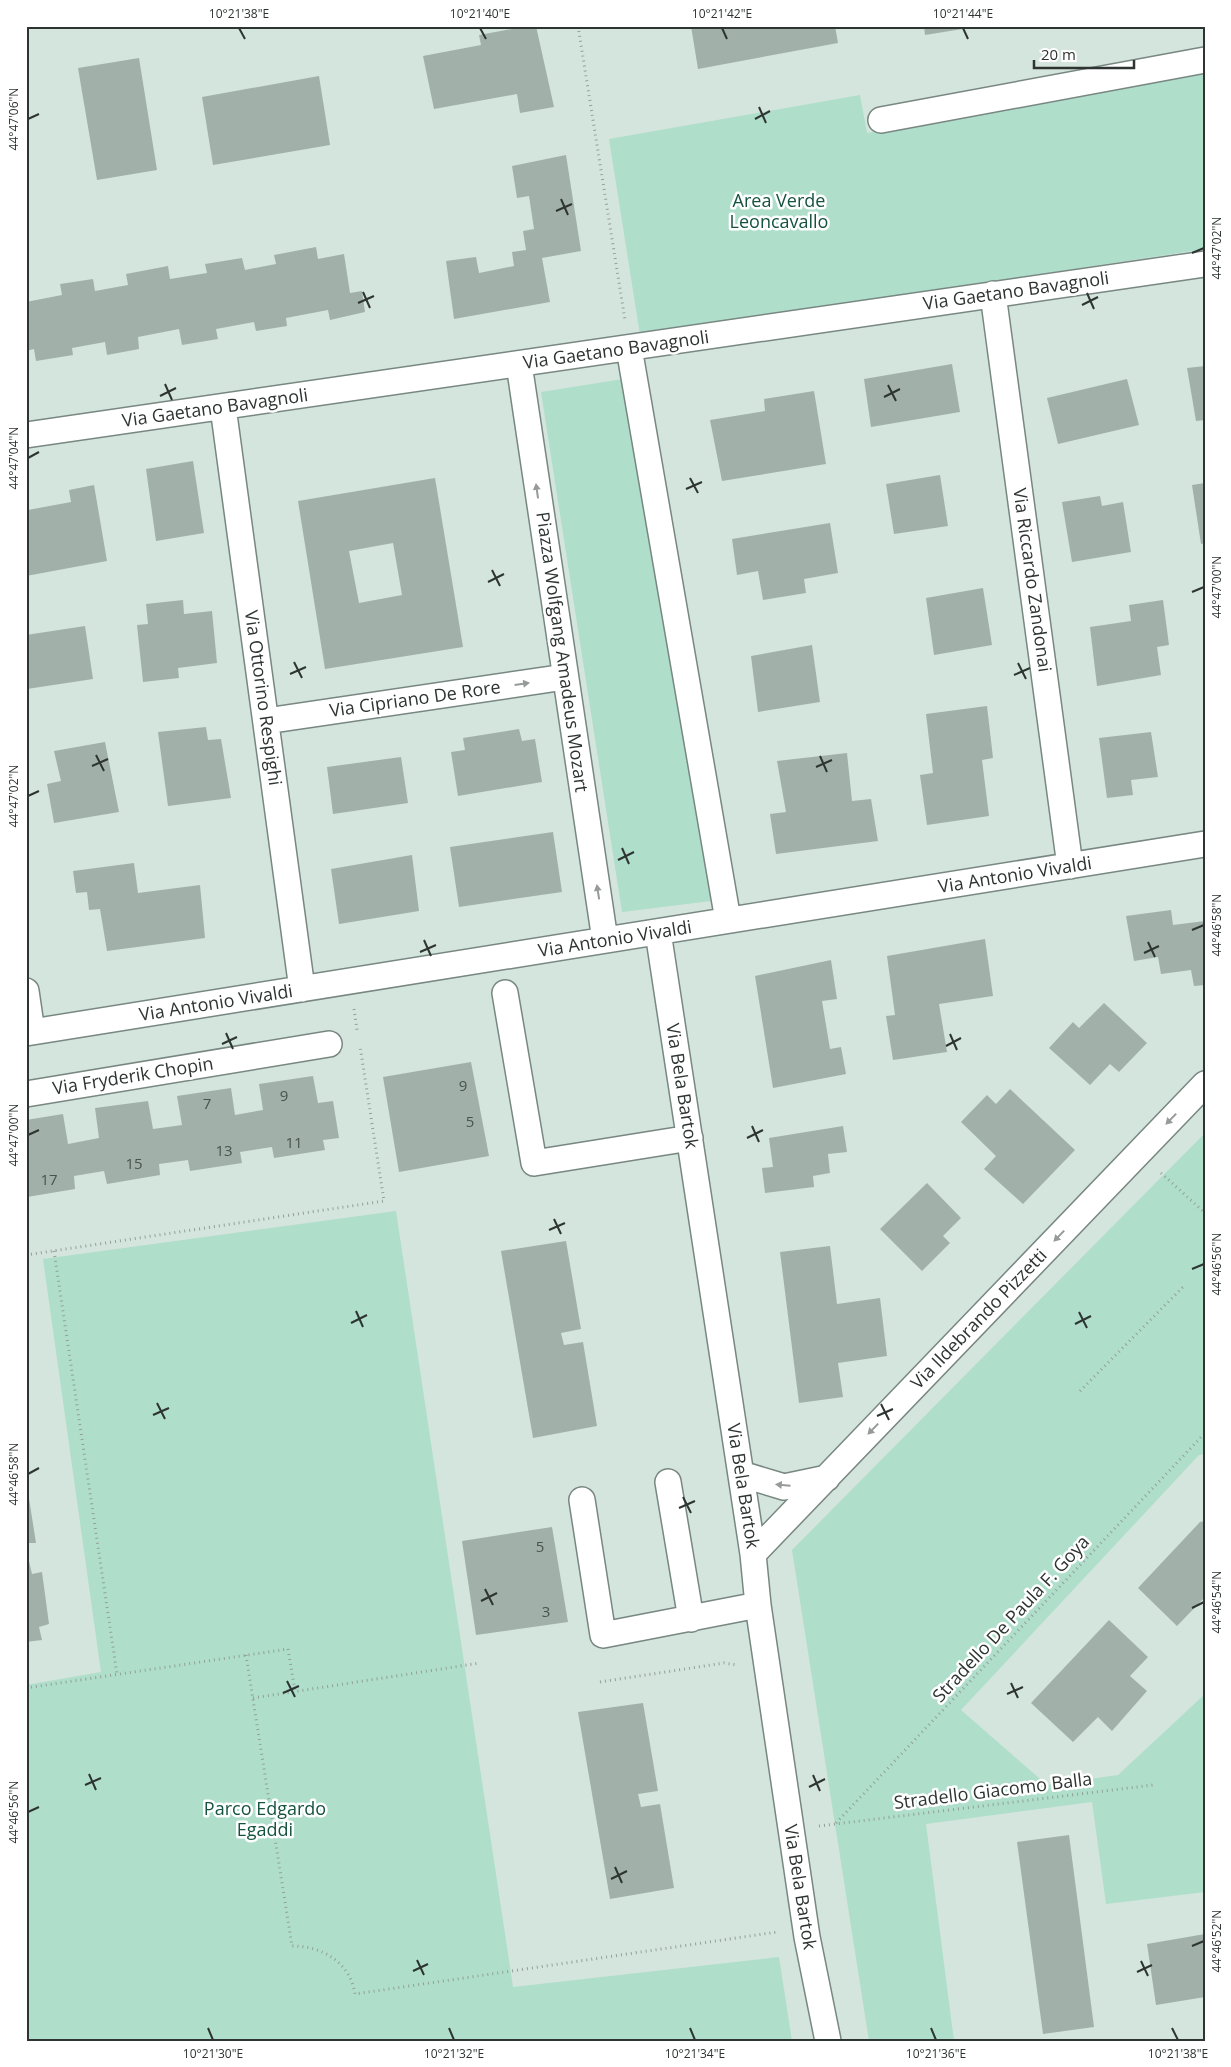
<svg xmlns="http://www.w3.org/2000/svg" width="1231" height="2067" viewBox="0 0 1231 2067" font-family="'Open Sans',sans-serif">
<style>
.green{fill:#afdecb}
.building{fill:#a1b1aa;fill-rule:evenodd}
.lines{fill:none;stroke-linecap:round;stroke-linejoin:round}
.minor-casing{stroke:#788781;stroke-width:28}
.path{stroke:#93a09a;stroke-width:3;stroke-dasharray:1 4;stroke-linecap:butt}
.minor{stroke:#fff;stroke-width:25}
.oneway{fill:#969a98}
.ticks{fill:none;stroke:#2d3431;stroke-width:2}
.labels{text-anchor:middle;stroke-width:5;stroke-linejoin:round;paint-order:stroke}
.number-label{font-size:15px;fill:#4a534f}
.park-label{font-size:18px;fill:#15523f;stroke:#fff}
.street-label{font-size:18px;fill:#2d3431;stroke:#fff}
.neatline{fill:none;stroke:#2d3431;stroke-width:2}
.ticks-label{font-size:12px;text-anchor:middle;fill:#2d3431}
</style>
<rect width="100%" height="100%" fill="#d4e5dd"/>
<path class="green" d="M1205 74V249L640 335 609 139 860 95 867 133Z
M623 379 711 901 622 912 541 392Z
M1205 1133V1454L1199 1455 961 1710 1047 1785 1118 1775 1205 1694V1892L1106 1904 1092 1802 926 1824 954 2041H869L792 1550Z
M396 1211 513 1987 779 1957 792 2041H26V1685L101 1672 43 1259Z"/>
<path class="building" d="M528 26H536L554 107 520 113 517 94 434 109 423 56 481 45 479 35Z
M691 26H835L838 43 698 69Z
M924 26H975V27L925 35Z
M139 58 157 170 97 180 78 68Z
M319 76 330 145 213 165 202 97Z
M566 155 581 251 542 258 550 302 454 319 446 261 476 257 479 273 514 266 512 252 526 250 523 231 534 229 529 196 517 198 512 166Z
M316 247 318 259 344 254 350 293 362 291 365 312 330 320 328 310 286 318 287 326 256 331 254 322 216 329 218 339 182 345 179 329 138 337 139 349 107 355 105 342 72 348 73 355 36 361 34 349 26 351V302L62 295 60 284 93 279 95 291 128 285 126 274 168 266 170 279 207 273 205 264 242 258 245 270 276 264 274 255Z
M952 364 960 412 871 427 864 379Z
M1205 366V420L1196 421 1187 368Z
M1127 379 1139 425 1058 444 1047 398Z
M814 391 826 464 722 481 710 420 765 411 764 399Z
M193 461 204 533 156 541 146 469Z
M940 475 948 526 894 534 886 484Z
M435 478 463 647 325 669 298 501ZM393 543 402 595 359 603 349 551Z
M1205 483V543L1201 544 1192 485Z
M94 485 107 561 26 576V506L28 510 71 502 69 490Z
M1100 496 1102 506 1123 502 1131 552 1072 562 1062 502Z
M830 523 838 573 804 579 806 593 763 600 758 571 737 575 732 539Z
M983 588 992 645 934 655 926 598Z
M183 600 184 614 212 611 217 663 178 668 179 678 143 682 137 625 148 624 146 604Z
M1163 600 1169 645 1157 647 1161 675 1097 686 1090 627 1131 621 1129 605Z
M85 626 93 679 27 689 26 635Z
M812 645 820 702 758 712 751 656Z
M987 706 993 758 982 760 989 816 927 825 920 775 933 773 926 714Z
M206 727 208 740 221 739 231 798 168 806 158 732Z
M519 729 522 741 535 739 542 782 458 796 451 752 465 750 463 738Z
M1151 732 1158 777 1131 780 1133 795 1107 798 1099 738Z
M105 742 119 812 54 823 47 784 61 781 54 751Z
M847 753 852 801 871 799 878 841 776 854 770 814 786 812 777 761Z
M401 757 408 803 333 814 327 767Z
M553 832 562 892 459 907 450 847Z
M412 855 419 911 339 924 331 869Z
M134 863 138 893 200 885 205 938 107 951 100 909 89 910 87 892 76 893 73 871Z
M1171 910 1173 925 1205 921V985L1194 986 1191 970 1161 974 1158 957 1134 961 1126 916Z
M985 939 993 996 939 1004 947 1052 893 1060 886 1016 895 1015 887 956Z
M831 960 837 999 822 1001 830 1049 841 1047 846 1074 773 1088 755 976Z
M1104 1003 1147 1043 1119 1072 1110 1064 1090 1085 1049 1048 1073 1022 1079 1028Z
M471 1062 489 1156 399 1172 383 1077Z
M313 1076 318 1103 333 1101 339 1138 323 1140 325 1150 274 1158 272 1147 240 1152 242 1163 190 1171 188 1160 159 1164 160 1175 107 1184 104 1171 74 1176 75 1189 27 1197 26 1120 63 1114 68 1144 99 1138 95 1108 148 1101 153 1129 182 1125 177 1096 231 1088 235 1115 263 1110 259 1084Z
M1010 1089 1075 1150 1023 1204 984 1169 996 1156 961 1122 987 1095 996 1104Z
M843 1126 847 1152 828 1154 830 1173 813 1176 814 1187 765 1193 762 1168 773 1167 769 1138Z
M927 1183 961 1218 943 1236 950 1243 922 1271 880 1229Z
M566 1241 581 1329 561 1333 564 1345 583 1342 597 1426 533 1438 501 1251Z
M830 1246 837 1304 880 1298 887 1356 838 1363 843 1397 799 1403 780 1252Z
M26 1492H28L36 1543H26Z
M1205 1521V1597L1177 1626 1138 1588 1200 1522Z
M552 1527 568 1622 476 1635 462 1541Z
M26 1548 32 1574 42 1572 49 1624 39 1627 42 1640 26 1642Z
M1109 1620 1148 1657 1130 1676 1147 1691 1112 1731 1098 1717 1073 1742 1031 1703Z
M643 1703 658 1791 638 1794 641 1807 660 1804 674 1888 610 1899 578 1712Z
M1069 1835 1094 2027 1043 2034 1017 1842Z
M1205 1934V1997L1156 2005 1147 1944Z"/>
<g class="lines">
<defs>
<path id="minor" d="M881 120 1205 60
M993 294 1070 866
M629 348 728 920
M519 364 605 940
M223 407 302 989
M26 435 1205 264
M266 721 565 677
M658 932 753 1554 758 1605 807 1937 828 2041
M26 991 32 1032
M505 993 534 1163 690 1138
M26 1033 1205 844
M26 1094 329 1044
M741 1474 784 1487 827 1478
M668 1482 691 1619
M582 1500 603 1635 758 1605
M753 1554 1205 1084"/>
</defs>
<use href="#minor" class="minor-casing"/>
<path class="path" d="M578 26 625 320
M354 1009 357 1030
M1161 1173 1205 1213
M54 1251 117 1674
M26 1255 384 1201 360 1046
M1080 1391 1185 1285
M246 1655 292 1946C322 1946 350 1962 355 1994L777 1932
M600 1682 724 1663 737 1665
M26 1688 288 1649 295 1691
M253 1698 480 1663
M836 1823 1205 1433
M819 1826 1153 1785"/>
<use href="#minor" class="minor"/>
</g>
<defs><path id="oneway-solid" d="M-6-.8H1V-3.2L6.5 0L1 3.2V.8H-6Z" transform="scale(1.25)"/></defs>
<g class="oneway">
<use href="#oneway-solid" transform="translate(537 491) rotate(-98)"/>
<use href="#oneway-solid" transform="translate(522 684) rotate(-8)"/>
<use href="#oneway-solid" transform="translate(598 892) rotate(-99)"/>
<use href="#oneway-solid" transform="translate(1171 1119) rotate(134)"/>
<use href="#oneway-solid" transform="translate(1059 1236) rotate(134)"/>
<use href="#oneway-solid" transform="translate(873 1429) rotate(134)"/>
<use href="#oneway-solid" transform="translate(783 1485) rotate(-175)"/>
</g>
<path class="ticks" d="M239 28 245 39M480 28 486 39M722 28 727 39M963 28 968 39M759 107 766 123M28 119 39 114M755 119 770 111M561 199 568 215M556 211 572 204M1192 253 1204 248M363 292 370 308M1087 293 1094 309M358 303 374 296M1082 305 1098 297M165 384 172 400M888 385 896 401M160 396 176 388M884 397 900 389M28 458 39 452M690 478 698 493M686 489 702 482M492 570 500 586M488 582 504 574M1192 592 1204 587M294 662 302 678M1018 663 1026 679M290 674 306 667M1014 675 1030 668M96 755 104 771M820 756 827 772M92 766 108 759M816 767 832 760M28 796 39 791M622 848 629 864M618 860 634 852M1192 930 1204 925M424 940 431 956M1148 942 1155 957M420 952 436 945M1144 953 1159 946M226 1033 233 1049M950 1034 957 1050M222 1044 237 1037M946 1046 961 1038M752 1126 759 1142M28 1135 39 1130M747 1138 763 1130M554 1219 561 1234M549 1230 565 1223M1192 1269 1204 1264M356 1311 363 1327M1079 1312 1087 1328M351 1323 367 1315M1075 1324 1091 1316M157 1403 165 1419M881 1404 889 1420M153 1415 169 1408M877 1416 893 1409M28 1474 39 1468M683 1497 691 1513M679 1508 695 1501M485 1589 493 1605M481 1601 497 1593M1192 1608 1204 1602M287 1681 295 1697M1011 1683 1018 1698M283 1693 299 1686M1007 1694 1023 1687M89 1774 96 1790M813 1775 820 1791M85 1785 101 1778M809 1787 825 1779M28 1812 39 1807M615 1867 622 1883M611 1879 627 1871M1192 1946 1204 1941M417 1960 424 1975M1141 1961 1148 1976M413 1971 428 1964M1137 1972 1152 1965M208 2028 213 2040M449 2028 454 2040M690 2028 695 2040M931 2028 936 2040M1172 2028 1178 2040"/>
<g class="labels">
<g class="number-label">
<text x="463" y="1091">9</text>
<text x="284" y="1101">9</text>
<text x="207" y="1109">7</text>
<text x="470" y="1127">5</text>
<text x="294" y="1148">11</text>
<text x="224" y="1156">13</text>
<text x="134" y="1169">15</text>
<text x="49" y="1185">17</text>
<text x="540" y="1552">5</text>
<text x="546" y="1617">3</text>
</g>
<g class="park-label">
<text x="779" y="207">Area Verde<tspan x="779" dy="21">Leoncavallo</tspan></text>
<text x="265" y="1815">Parco Edgardo<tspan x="265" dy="21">Egaddi</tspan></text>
</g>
<g class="street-label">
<text transform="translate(1016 291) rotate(-8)" y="6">Via Gaetano Bavagnoli</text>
<text transform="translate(616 350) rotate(-8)" y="6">Via Gaetano Bavagnoli</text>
<text transform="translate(215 408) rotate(-8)" y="6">Via Gaetano Bavagnoli</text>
<text transform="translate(1032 580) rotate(82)" y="6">Via Riccardo Zandonai</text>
<text transform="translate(562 652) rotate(82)" y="6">Piazza Wolfgang Amadeus Mozart</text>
<text transform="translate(263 698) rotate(82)" y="6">Via Ottorino Respighi</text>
<text transform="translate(415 699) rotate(-8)" y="6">Via Cipriano De Rore</text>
<text transform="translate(1015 875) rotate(-9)" y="6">Via Antonio Vivaldi</text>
<text transform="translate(615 939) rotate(-9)" y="6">Via Antonio Vivaldi</text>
<text transform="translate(216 1003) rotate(-9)" y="6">Via Antonio Vivaldi</text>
<text transform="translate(133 1076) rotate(-9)" y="6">Via Fryderik Chopin</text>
<text transform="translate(682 1086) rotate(81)" y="6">Via Bela Bartok</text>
<text transform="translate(979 1319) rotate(-46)" y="6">Via Ildebrando Pizzetti</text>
<text transform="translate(743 1486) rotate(81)" y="6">Via Bela Bartok</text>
<text transform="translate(1011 1619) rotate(-47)" y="6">Stradello De Paula F. Goya</text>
<text transform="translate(993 1791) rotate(-7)" y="6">Stradello Giacomo Balla</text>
<text transform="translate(800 1887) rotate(81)" y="6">Via Bela Bartok</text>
</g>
</g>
<rect width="1231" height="2067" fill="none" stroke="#ffffff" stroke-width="55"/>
<path d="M1034 60v8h100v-8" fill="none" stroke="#2d3431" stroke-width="2.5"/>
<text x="1041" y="60" font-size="15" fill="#2d3431" stroke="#ffffff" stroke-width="4" paint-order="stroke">20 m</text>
<rect x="28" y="28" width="1176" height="2012" class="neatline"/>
<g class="ticks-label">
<text x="239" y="18">10°21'38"E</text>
<text x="480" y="18">10°21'40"E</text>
<text x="722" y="18">10°21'42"E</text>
<text x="963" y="18">10°21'44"E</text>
<text transform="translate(14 119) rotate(-90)" y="4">44°47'06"N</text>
<text transform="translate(1217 248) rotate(-90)" y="4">44°47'02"N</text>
<text transform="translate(14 458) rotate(-90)" y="4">44°47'04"N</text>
<text transform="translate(1217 587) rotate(-90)" y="4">44°47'00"N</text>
<text transform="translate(14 796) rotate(-90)" y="4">44°47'02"N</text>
<text transform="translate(1217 925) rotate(-90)" y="4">44°46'58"N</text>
<text transform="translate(14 1135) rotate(-90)" y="4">44°47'00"N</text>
<text transform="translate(1217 1264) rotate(-90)" y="4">44°46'56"N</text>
<text transform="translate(14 1474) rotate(-90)" y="4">44°46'58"N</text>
<text transform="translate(1217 1602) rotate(-90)" y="4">44°46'54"N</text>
<text transform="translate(14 1812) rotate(-90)" y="4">44°46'56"N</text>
<text transform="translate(1217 1941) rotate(-90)" y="4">44°46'52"N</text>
<text x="213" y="2058">10°21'30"E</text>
<text x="454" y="2058">10°21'32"E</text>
<text x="695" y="2058">10°21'34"E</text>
<text x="936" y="2058">10°21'36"E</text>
<text x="1178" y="2058">10°21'38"E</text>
</g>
</svg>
